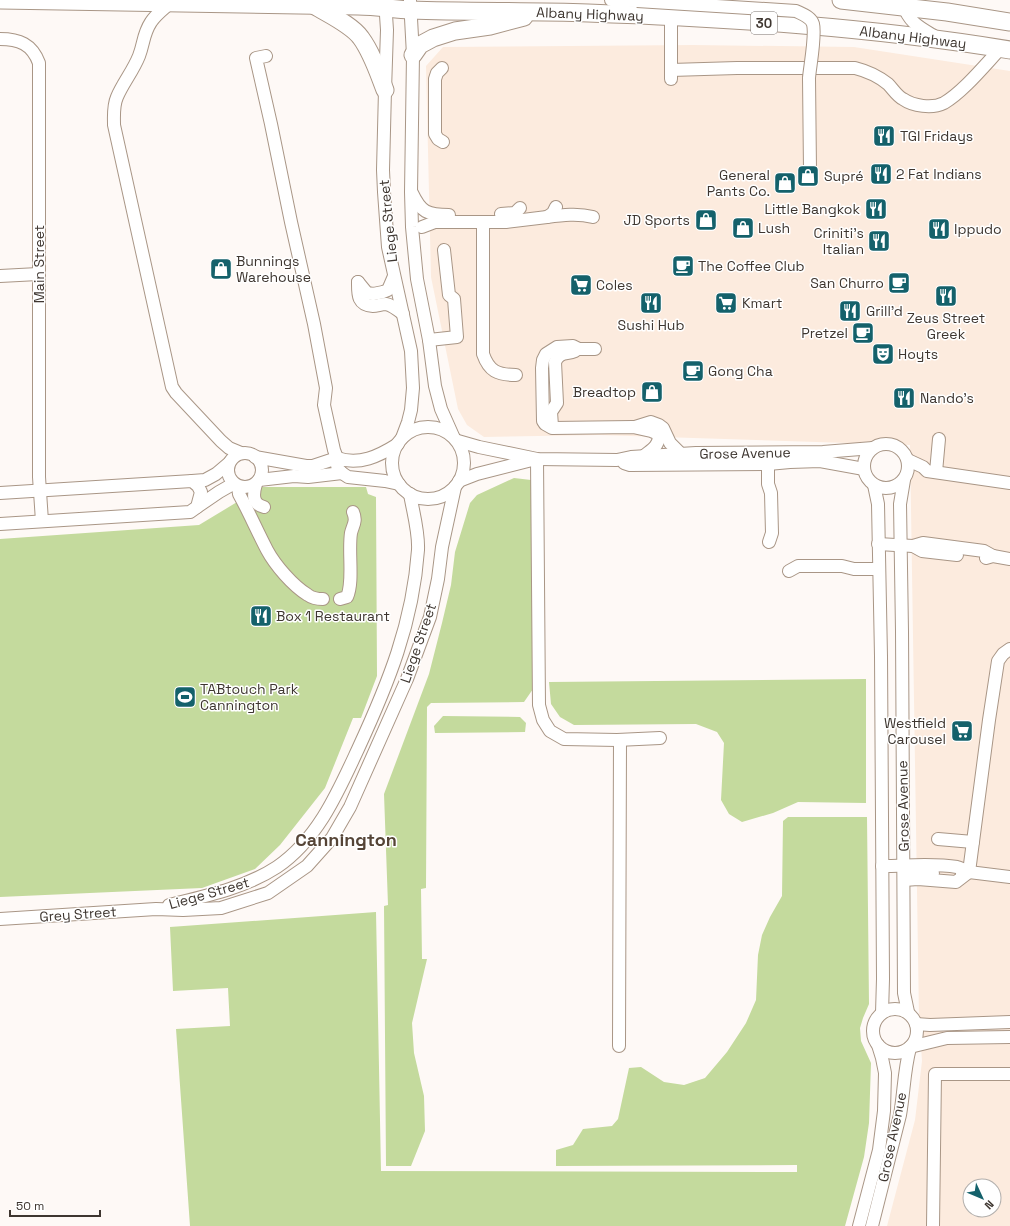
<svg xmlns="http://www.w3.org/2000/svg" width="1010" height="1226" font-family="'Space Grotesk',sans-serif">
	<style>
		.built { fill: #fcebde; fill-rule: evenodd }
		.green { fill: #c4da9d }
		.lines { fill: none; stroke-linecap: round; stroke-linejoin: round }
		.minor-casing { stroke: #a99686; stroke-width: 14 }
		.highway-casing { stroke: #a99686; stroke-width: 19 }
		.minor { stroke: #fff; stroke-width: 12 }
		.highway { stroke: #fff; stroke-width: 17 }
		.minor-bridge-casing { stroke: #a99686; stroke-width: 14; stroke-linecap: butt }
		.minor-bridge { stroke: #fff; stroke-width: 12 }
		.labels { text-anchor: middle; dominant-baseline: central; stroke-width: 3; stroke-linejoin: round; paint-order: stroke }
		.shield { fill: #fff; stroke: #78726e; stroke-width: 1 }
		.shield-label { font-size: 13px; font-weight: bold; fill: #3e3630 }
		.street-label { font-size: 14px; fill: #3e3630; stroke: #fff }
		.poi-label { font-size: 14px; fill: #3e3630; stroke: #fff; text-anchor: start }
		.district-label { font-size: 18px; font-weight: bold; fill: #554436; stroke: #fff }
	</style>
	<rect width="100%" height="100%" fill="#fef9f6"/>
	<!-- built -->
	<path class="built" d="M693,45L854,47L1010,71V1226H887L915,1120L922,1061L919,1018L910,445L599,435L484,437L467,425L458,409L431,277L426,66L443,47ZM970,1186H994V1210H970Z"/>
	<!-- green -->
	<g class="green">
		<polygon points="514,478 531,480 534,490 533,689 524,702 431,703 427,707 426,888 421,889 422,959 427,959 412,1023 414,1053 424,1096 425,1131 411,1166 386,1166 384,906 388,905 384,794 429,674 442,623 451,585 455,552 470,503 477,495"/>
		<polygon points="262,487 366,487 368,494 376,497 377,676 361,718 353,718 325,788 280,845 255,869 202,888 0,897 0,539 199,525"/>
		<polygon points="866,679 866,803 798,802 773,813 742,822 729,814 721,800 724,743 717,732 696,724 574,725 560,717 551,704 549,682"/>
		<polygon points="443,716 520,717 526,723 525,732 435,733 434,726"/>
		<polygon points="788,817 867,817 869,1004 863,1018 860,1028 861,1041 871,1063 869,1123 864,1157 845,1226 190,1226 176,1029 230,1026 228,988 173,991 170,927 376,912 381,1171 797,1172 797,1165 556,1166 556,1150 573,1145 583,1129 612,1126 618,1119 629,1068 641,1067 664,1082 684,1085 705,1078 727,1052 746,1023 756,1000 758,955 762,935 770,917 782,896 783,821"/>
	</g>
	<g class="lines">
		<!-- minor casing -->
		<g class="minor-casing">
			<g id="minor">
				<polyline points="385,0 387,30 385,90 383,170 384,192 388,247 411,351 413,388 411,410 408,422 402,438"/>
				<polyline points="410,0 413,55 411,192 412,227 417,279 429,340 435,386 441,409 453,436"/>
				<polyline points="611,0 637,1"/>
				<path d="M171,2C165,8 156,14 151,22C143,34 144,43 139,56C133,71 123,83 117,97C113,106 114,116 114,125L172,387L176,393L221,441L229,448L241,453"/>
				<path d="M902,3C910,23 917,26 934,36"/>
				<path d="M0,39C19,39 32,44 39,63V477L42,521"/>
				<polyline points="266,56 256,58 271,124 291,222 314,324 326,388 324,405 334,450 337,458 337,465 338,469 342,473 348,477 385,481 399,484"/>
				<polyline points="442,68 437,73 435,79 435,134 438,139 443,142"/>
				<path d="M671,70L737,68H855C867,71 878,76 888,84C893,89 897,96 903,99C913,106 932,109 944,103C963,92 985,65 1001,48"/>
				<polyline points="809,78 810,170"/>
				<polyline points="671,79 671,17"/>
				<path d="M412,193C421,212 427,215 449,215"/>
				<polyline points="501,214 515,213 520,208"/>
				<path d="M547,217C562,215 578,213 593,217"/>
				<path d="M483,222V354C489,371 497,375 516,375"/>
				<polyline points="422,227 435,222 506,222 547,217 553,213 556,207"/>
				<polyline points="0,276 38,274"/>
				<path d="M358,282C358,294 357,305 373,306C377,306 381,304 386,304C392,305 398,310 403,314"/>
				<polyline points="358,282 367,293 373,294 383,292 388,290 394,276"/>
				<polyline points="429,340 457,337 454,299 449,295 444,250"/>
				<path d="M595,349H579L573,346L557,347L546,354L543,360L542,368L543,421L545,424L552,428L633,427L651,431L656,433L659,437C658,447 651,450 644,456"/>
				<path d="M552,426L551,412L557,403L555,362C560,351 566,355 575,351"/>
				<circle cx="428" cy="463" r="36"/>
				<polyline points="635,427 651,422 659,425 663,428 670,443 681,454"/>
				<polyline points="458,441 479,447 537,459 617,460 631,457 696,453 823,452 873,448"/>
				<circle cx="886" cy="466" r="22"/>
				<circle cx="245" cy="470" r="17"/>
				<polyline points="768,456 768,484 771,493 772,533 769,542"/>
				<path d="M255,457L306,466H313L337,458C359,466 379,456 398,444"/>
				<polyline points="537,459 539,705 543,720 550,731 564,739 617,740 660,738"/>
				<polyline points="908,460 923,467 927,471 1010,483"/>
				<polyline points="624,463 630,465 768,464 790,462 820,461 864,469"/>
				<polyline points="936,472 939,439"/>
				<polyline points="259,480 294,476 308,477 342,473"/>
				<polyline points="904,480 900,504 902,631 904,993 908,1012"/>
				<polyline points="192,481 205,480 216,474 229,463"/>
				<polyline points="459,481 477,474 532,460"/>
				<path d="M256,484C253,494 252,504 264,507"/>
				<polyline points="874,485 878,504 881,656 883,979 882,1013"/>
				<path d="M238,487L239,494C249,512 257,531 267,550C275,565 293,586 308,595C312,598 318,599 323,599"/>
				<polyline points="0,493 192,481 198,486 201,492 197,507 190,512 0,524"/>
				<polyline points="197,507 219,492 233,484"/>
				<polyline points="878,544 913,546 923,543 984,551 993,556"/>
				<polyline points="913,546 922,551 957,555"/>
				<polyline points="986,558 993,556 1010,559"/>
				<polyline points="789,571 798,566 842,566 854,569 879,569"/>
				<path d="M340,599L347,597C354,582 348,552 351,533C353,525 357,521 353,512"/>
				<polyline points="938,839 973,842"/>
				<path d="M882,866C907,866 933,863 957,867C961,868 965,870 969,872"/>
				<polyline points="904,866 918,871 933,873"/>
				<polyline points="962,874 969,872 1010,877"/>
				<polyline points="904,880 918,879 956,882 969,872 989,720 998,661 1003,654 1010,649"/>
				<path d="M169,905C206,896 245,888 277,867C318,839 338,792 358,749C388,684 413,623 418,550C419,532 413,512 410,494"/>
				<polyline points="0,919 156,909 183,910 221,908 268,893 307,866 332,838 350,807 407,679 430,617 438,579 442,547 455,487"/>
				<circle cx="895" cy="1031" r="22"/>
				<polyline points="916,1024 930,1025 1010,1022"/>
				<polyline points="619,1046 620,740"/>
				<polyline points="910,1047 947,1038 1010,1037"/>
				<polyline points="859,1226 879,1150 884,1111 885,1073 882,1058 878,1045"/>
				<path d="M872,1226L900,1115C904,1092 904,1070 910,1048"/>
				<polyline points="933,1226 935,1074 1010,1074"/>
			</g>
		</g>
		<!-- highway casing -->
		<g class="highway-casing">
			<g id="highway">
				<path d="M0,0L358,6C375,6 393,9 410,10C469,12 529,11 588,13C729,18 871,27 1010,50"/>
				<polyline points="841,0 947,12 1010,22"/>
				<path d="M315,6C328,14 352,25 361,38C372,53 378,72 385,90"/>
				<polyline points="413,55 420,45 433,38 455,31 490,26 524,17"/>
			</g>
		</g>
		<!-- minor -->
		<use href="#minor" class="minor"/>
		<!-- highway -->
		<use href="#highway" class="highway"/>
		<!-- minor-bridge casing -->
		<g class="minor-bridge-casing">
			<path id="minor-bridge" d="M637,1L796,11C802,14 811,17 813,24C816,35 810,66 809,78"/>
		</g>
		<!-- minor-bridge -->
		<use href="#minor-bridge" class="minor-bridge"/>
	</g>
	<!-- icons -->
	<defs>
		<g id="restaurant-square" transform="scale(1.15)"><rect x="-9" y="-9" width="18" height="18" rx="4" fill="#14616b" stroke="#fff"/><path d="M-5-6h1v4h1v-4h1v4h1v-4h1v5L-1.5 .5V6h-2V.5L-5-1ZM5-6V6H3V1.5H1.5Q1.5-4 5-6Z" fill="#fff"/></g>
		<g id="shop-square" transform="scale(1.15)"><rect x="-9" y="-9" width="18" height="18" rx="4" fill="#14616b" stroke="#fff"/><path d="M-5-2.5h2.3a2.7 3.5 0 0 1 5.4 0H5L5.5 6h-11ZM-1.5-2.5h3a1.5 2.3 0 0 0-3 0Z" fill="#fff"/></g>
		<g id="cafe-square" transform="scale(1.15)"><rect x="-9" y="-9" width="18" height="18" rx="4" fill="#14616b" stroke="#fff"/><path d="M-5.5-4.5H6V0H3Q3 3.5 0 3.5H-2.5Q-5.5 3.5-5.5 0ZM3-3.2v2h1.7v-2ZM-6 4.5H4V6H-6Z" fill="#fff"/></g>
		<g id="supermarket-square" transform="scale(1.15)"><rect x="-9" y="-9" width="18" height="18" rx="4" fill="#14616b" stroke="#fff"/><path d="M-6-5.5h2.5l.6 2H6L4.5 2H-2.5L-4.4-4H-6ZM-1.5 3.2a1.3 1.3 0 1 0 .1 0ZM3 3.2a1.3 1.3 0 1 0 .1 0Z" fill="#fff"/></g>
		<g id="theatre-square" transform="scale(1.15)"><rect x="-9" y="-9" width="18" height="18" rx="4" fill="#14616b" stroke="#fff"/><path d="M-5-5.5Q0-4 5-5.5V0Q5 5 0 6Q-5 5-5 0ZM-3.3-2.5H-1v1.5H-3.3ZM1-2.5H3.3v1.5H1ZM-2.8 1Q0 5.5 2.8 1Z" fill="#fff"/></g>
		<g id="stadium-square" transform="scale(1.15)"><rect x="-9" y="-9" width="18" height="18" rx="4" fill="#14616b" stroke="#fff"/><path d="M0-5a6.5 5 0 1 0 0 10a6.5 5 0 1 0 0-10ZM-3.5-1.8h7v3.6h-7Z" fill="#fff"/></g>
	</defs>
	<g fill-rule="evenodd">
		<use href="#restaurant-square" x="884" y="136"/>
		<use href="#restaurant-square" x="881" y="174"/>
		<use href="#shop-square" x="808" y="176"/>
		<use href="#shop-square" x="785" y="183"/>
		<use href="#restaurant-square" x="876" y="209"/>
		<use href="#shop-square" x="706" y="220"/>
		<use href="#shop-square" x="743" y="228"/>
		<use href="#restaurant-square" x="939" y="229"/>
		<use href="#restaurant-square" x="879" y="241"/>
		<use href="#cafe-square" x="683" y="266"/>
		<use href="#shop-square" x="221" y="269"/>
		<use href="#cafe-square" x="899" y="283"/>
		<use href="#supermarket-square" x="581" y="285"/>
		<use href="#restaurant-square" x="946" y="296"/>
		<use href="#restaurant-square" x="651" y="303"/>
		<use href="#supermarket-square" x="726" y="303"/>
		<use href="#restaurant-square" x="850" y="311"/>
		<use href="#cafe-square" x="863" y="333"/>
		<use href="#theatre-square" x="883" y="354"/>
		<use href="#cafe-square" x="693" y="371"/>
		<use href="#shop-square" x="652" y="392"/>
		<use href="#restaurant-square" x="904" y="398"/>
		<use href="#restaurant-square" x="261" y="616"/>
		<use href="#stadium-square" x="185" y="697"/>
		<use href="#supermarket-square" x="962" y="731"/>
	</g>
	<g class="labels">
		<!-- shield labels -->
		<rect class="shield" x="751" y="12" width="26" height="22" rx="3"/>
		<g class="shield-label">
			<text x="764" y="23">30</text>
		</g>
		<!-- street labels -->
		<g class="street-label">
			<text transform="translate(590 14) rotate(2)">Albany Highway</text>
			<text transform="translate(913 37) rotate(7)">Albany Highway</text>
			<text transform="translate(388 221) rotate(-96)">Liege Street</text>
			<text transform="translate(39 264) rotate(-90)">Main Street</text>
			<text transform="translate(745 453) rotate(-1)">Grose Avenue</text>
			<text transform="translate(418 643) rotate(-71)">Liege Street</text>
			<text transform="translate(903 806) rotate(-91)">Grose Avenue</text>
			<text transform="translate(209 893) rotate(-16)">Liege Street</text>
			<text transform="translate(78 914) rotate(-4)">Grey Street</text>
			<text transform="translate(892 1137) rotate(-78)">Grose Avenue</text>
		</g>
		<!-- poi labels -->
		<g class="poi-label">
			<text x="900" y="136">TGI Fridays</text>
			<text x="896" y="174">2 Fat Indians</text>
			<text x="770" y="175" text-anchor="end">General<tspan x="770" dy="16">Pants Co.</tspan></text>
			<text x="824" y="176">Supré</text>
			<text x="860" y="209" text-anchor="end">Little Bangkok</text>
			<text x="690" y="220" text-anchor="end">JD Sports</text>
			<text x="758" y="228">Lush</text>
			<text x="954" y="229">Ippudo</text>
			<text x="864" y="233" text-anchor="end">Criniti's<tspan x="864" dy="16">Italian</tspan></text>
			<text x="236" y="261">Bunnings<tspan x="236" dy="16">Warehouse</tspan></text>
			<text x="698" y="266">The Coffee Club</text>
			<text x="884" y="283" text-anchor="end">San Churro</text>
			<text x="596" y="285">Coles</text>
			<text x="742" y="303">Kmart</text>
			<text x="866" y="311">Grill'd</text>
			<text x="946" y="318" text-anchor="middle">Zeus Street<tspan x="946" dy="16">Greek</tspan></text>
			<text x="651" y="325" text-anchor="middle">Sushi Hub</text>
			<text x="848" y="333" text-anchor="end">Pretzel</text>
			<text x="898" y="354">Hoyts</text>
			<text x="708" y="371">Gong Cha</text>
			<text x="636" y="392" text-anchor="end">Breadtop</text>
			<text x="920" y="398">Nando's</text>
			<text x="276" y="616">Box 1 Restaurant</text>
			<text x="200" y="689">TABtouch Park<tspan x="200" dy="16">Cannington</tspan></text>
			<text x="946" y="723" text-anchor="end">Westfield<tspan x="946" dy="16">Carousel</tspan></text>
		</g>
		<!-- district labels -->
		<g class="district-label">
			<text x="346" y="839">Cannington</text>
		</g>
	</g>
	<!-- north arrow -->
	<g transform="translate(982 1198) rotate(134)"><circle r="19" fill="#ffffff" stroke="#b2afac"/>
	<path d="M0-3L7 15L0 10L-7 15Z" fill="#14616b"/>
	<text y="-6" font-size="11" font-weight="bold" text-anchor="middle" fill="#3e3630">N</text>
	</g>
	<!-- scale -->
	<path d="M10 1210v6h90v-6" fill="none" stroke="#3e3630" stroke-width="2"/>
	<text x="16" y="1210" font-size="12" fill="#3e3630" stroke="#ffffff" stroke-width="3" paint-order="stroke">50 m</text>
</svg>
